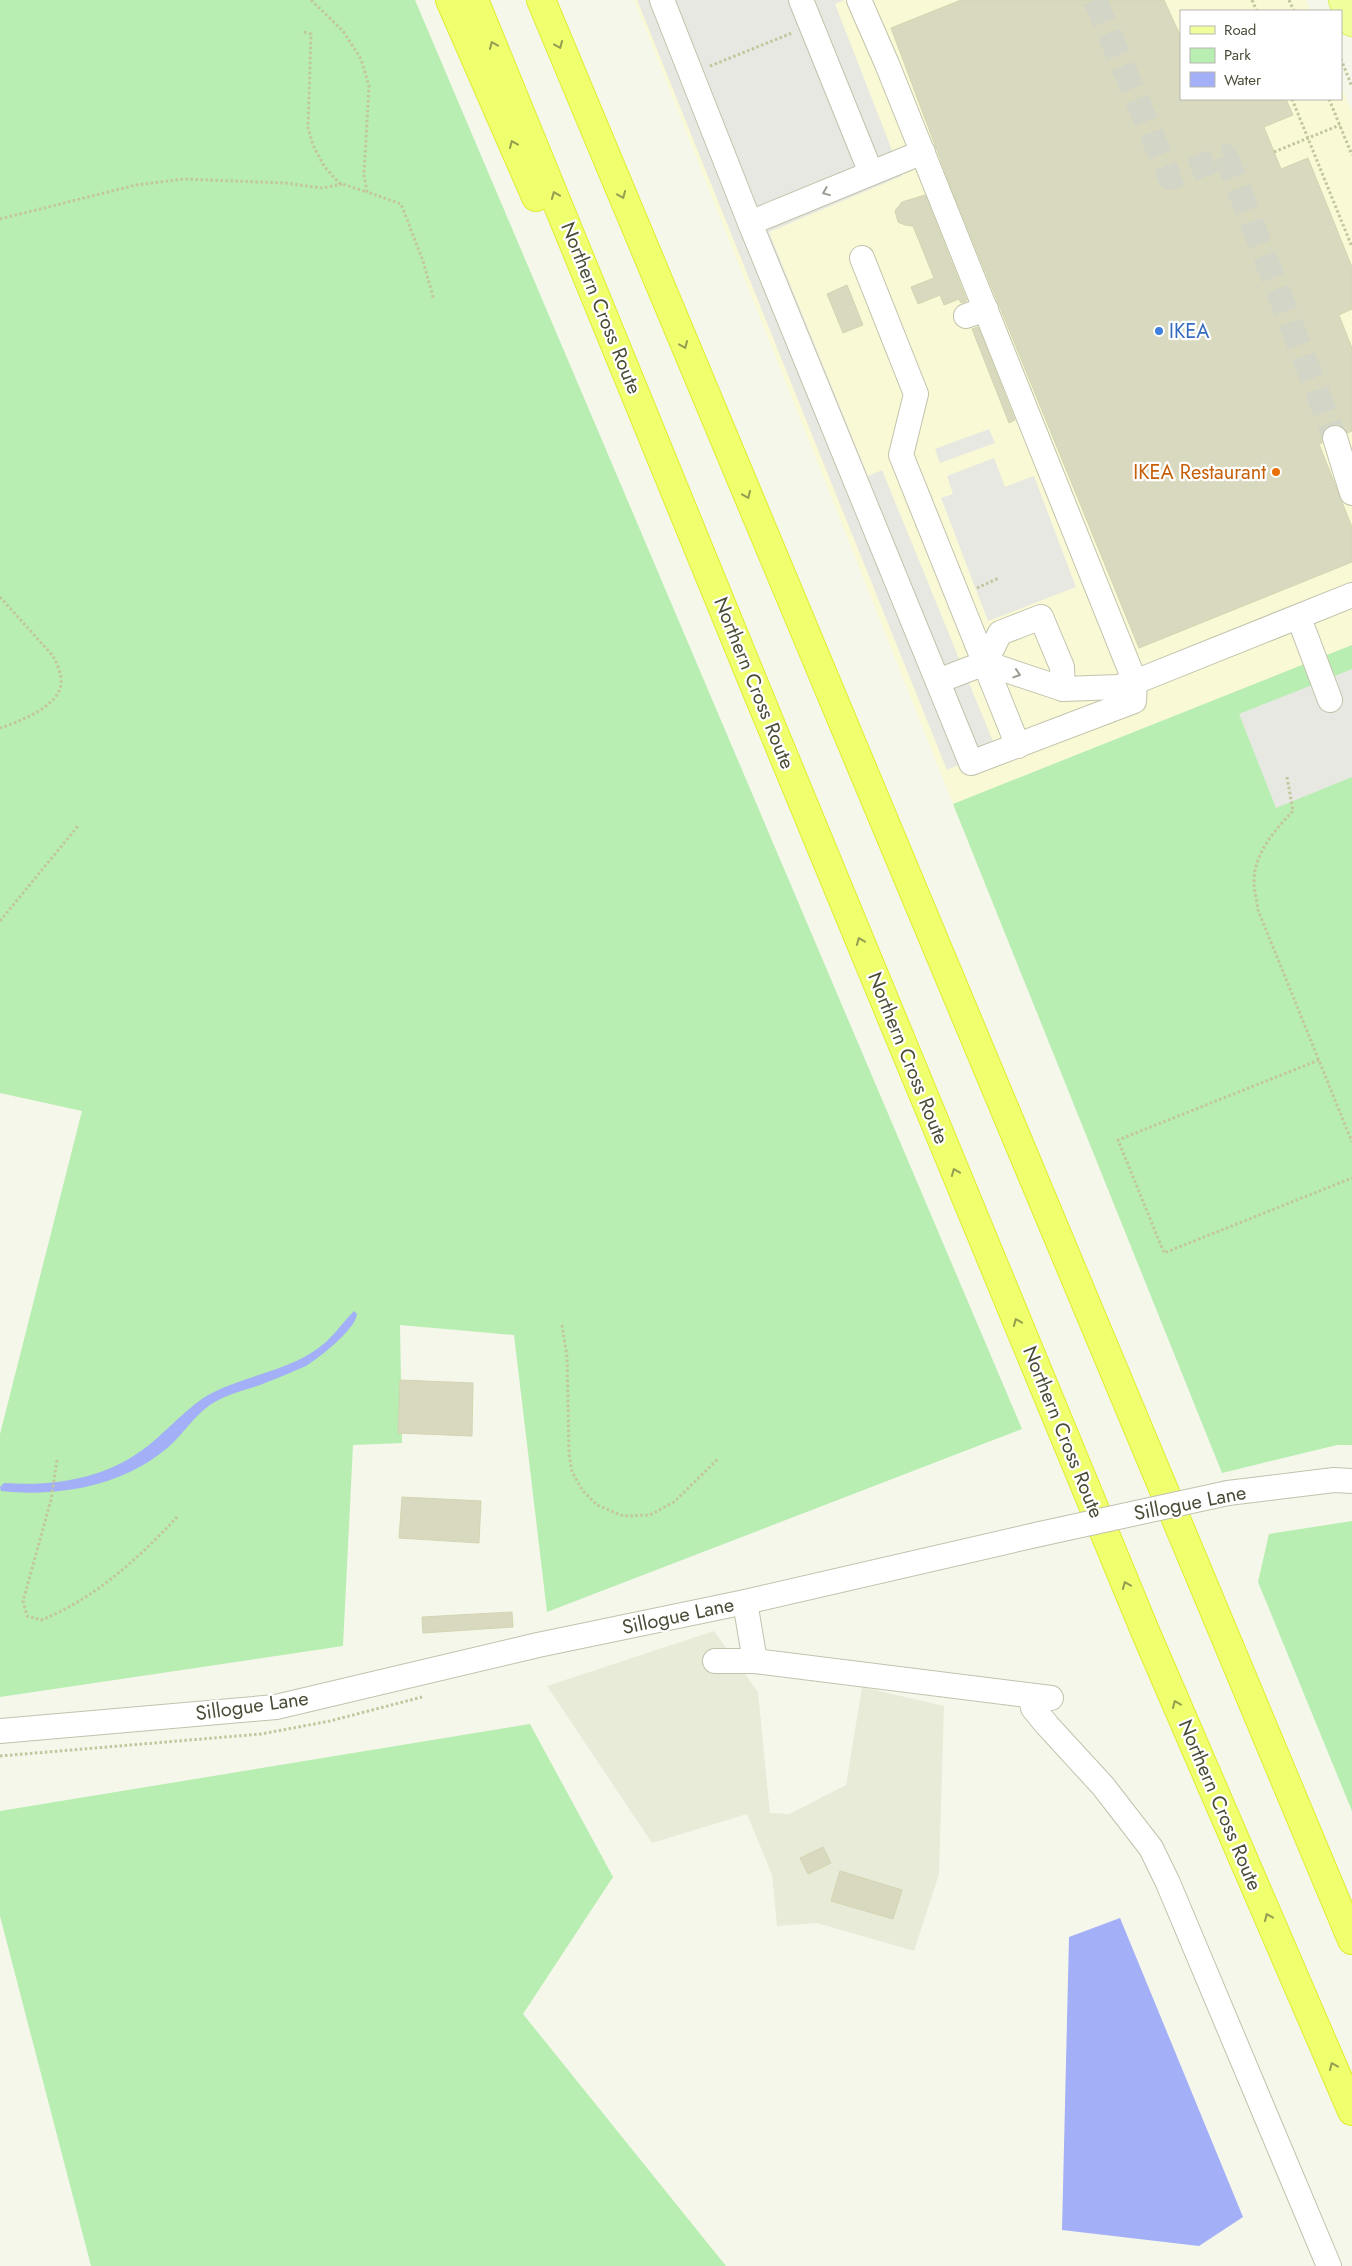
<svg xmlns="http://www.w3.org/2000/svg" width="1352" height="2266" font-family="Jost,sans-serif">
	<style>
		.residential { fill: #e9ebd9 }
		.commercial { fill: #f9f9d5 }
		.green { fill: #b8eeb1 }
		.parking { fill: #e8e8e2 }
		.water { fill: #a3b0f7 }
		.building { fill: #d8d9bf; stroke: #d3d5b1 }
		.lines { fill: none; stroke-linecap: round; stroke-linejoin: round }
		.minor-tunnel { stroke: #d3d5c7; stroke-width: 24; stroke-dasharray: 24 12; stroke-linecap: butt }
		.minor-casing { stroke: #c1c3ac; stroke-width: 26 }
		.major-casing { stroke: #dbef61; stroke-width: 30 }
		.highway-casing { stroke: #deec30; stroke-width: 30 }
		.path { stroke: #c3c69c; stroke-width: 3; stroke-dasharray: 2.5 2.5; stroke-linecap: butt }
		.minor { stroke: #fff; stroke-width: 24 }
		.major { stroke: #f0ff9c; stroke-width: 28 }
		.highway { stroke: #f0ff6e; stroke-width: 28 }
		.minor-bridge-casing { stroke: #c1c3ac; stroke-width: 26; stroke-linecap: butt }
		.minor-bridge { stroke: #fff; stroke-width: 24 }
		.oneway { stroke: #959d50 }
		.oneway2 { stroke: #9c9d92 }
		.shop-dot { fill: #3f7fe0; stroke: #fff; stroke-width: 2 }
		.food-dot { fill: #e8710a; stroke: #fff; stroke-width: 2 }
		.labels { text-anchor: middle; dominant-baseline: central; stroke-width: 4.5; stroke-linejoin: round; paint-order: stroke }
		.street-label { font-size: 20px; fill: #4b4c38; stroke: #fff }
		.shop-label { font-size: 20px; fill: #366cbe; stroke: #fff; text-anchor: start }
		.food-label { font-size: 20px; fill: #c56008; stroke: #fff; text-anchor: end }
	</style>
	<rect width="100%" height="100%" fill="#f5f7eb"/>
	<!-- residential -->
	<polygon class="residential" points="714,1631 758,1692 770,1813 789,1814 846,1785 862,1687 944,1706 939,1874 914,1951 817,1923 777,1926 772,1875 747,1814 652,1843 547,1686"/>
	<!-- commercial -->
	<polygon class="commercial" points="634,0 1306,0 1311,11 1181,11 1181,99 1341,99 1341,85 1352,112 1352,645 953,804"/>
	<!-- green -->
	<g class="green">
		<polygon points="0,0 415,0 1022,1429 547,1612 514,1335 400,1325 402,1443 353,1445 343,1646 0,1697 0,1434 82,1111 0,1093"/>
		<polygon points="1352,645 1352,1445 1337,1445 1222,1473 953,804"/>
		<polygon points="1352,1521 1352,1811 1258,1582 1269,1534"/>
		<polygon points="530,1724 613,1877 523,2014 726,2266 91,2266 0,1916 0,1811"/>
	</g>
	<!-- parking -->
	<g class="parking">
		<polygon points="637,0 845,0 835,4 902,176 769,232 868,476 882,470 996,749 947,770"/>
		<polygon points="989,429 995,443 940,463 935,449"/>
		<polygon points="994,458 1005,487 1034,476 1076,587 988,621 941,498 953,494 947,476"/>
		<polygon points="1352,669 1352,777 1276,808 1239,714"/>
	</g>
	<!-- water -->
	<g class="water">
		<path d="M354,1311L357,1314C356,1329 319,1358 306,1366C290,1373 275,1379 260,1385C243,1391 225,1395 210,1405C191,1418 180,1440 161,1453C117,1487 56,1497 1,1491L0,1487L4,1483C59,1487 114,1477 156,1439C171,1426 195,1401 212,1393C245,1376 286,1371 317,1349C332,1339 341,1324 354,1311Z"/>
		<polygon points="1120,1918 1243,2217 1199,2246 1062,2230 1069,1937"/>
	</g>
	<!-- building -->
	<g class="building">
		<polygon points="961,0 1164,0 1181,37 1181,99 1286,99 1293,115 1264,127 1281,169 1308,158 1352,267 1352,309 1339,315 1352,348 1352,431 1348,433 1339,425 1330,425 1325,429 1322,435 1322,443 1319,444 1352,527 1352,562 1139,648 950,185 891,28"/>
		<polygon points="925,195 967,301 961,303 959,299 944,305 940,295 918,304 911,287 934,278 913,226 905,225 898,222 895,211 902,202"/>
		<polygon points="847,285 863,325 843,333 827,294"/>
		<polygon points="978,327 1015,420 1009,423 972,329"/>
		<polygon points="400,1380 473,1383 472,1436 398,1433"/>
		<polygon points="402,1497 481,1501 479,1543 399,1538"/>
		<polygon points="512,1612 513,1627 423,1633 422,1617"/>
		<polygon points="823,1847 831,1863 808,1874 800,1858"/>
		<polygon points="840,1871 902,1890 893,1919 831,1901"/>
	</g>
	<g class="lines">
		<!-- minor-tunnel -->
		<polyline class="minor-tunnel" points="1095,0 1170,178 1226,156 1335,438"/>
		<!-- minor casing -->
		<g class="minor-casing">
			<g id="minor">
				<polyline points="662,0 750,223 971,763 1134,701 1135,682 1352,595"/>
				<polyline points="801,0 871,173"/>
				<polyline points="859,0 887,64 1135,682 1118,687 1063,689 985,663 938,681"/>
				<polyline points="750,223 923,152"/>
				<polyline points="862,258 916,394 901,455 1018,746"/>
				<polyline points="966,316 986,309"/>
				<polyline points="1335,438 1352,493"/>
				<polyline points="1299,618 1330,700"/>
				<polyline points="985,663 1000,633 1041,617 1062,667 1063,689"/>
				<polyline points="1228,1493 1334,1480 1352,1481"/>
				<polyline points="745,1602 755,1661"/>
				<polyline points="715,1661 755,1661 1051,1698"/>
				<polyline points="1031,1697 1033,1708 1047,1725 1103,1786 1151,1848 1168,1883 1329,2266"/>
				<polyline points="0,1731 276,1707 538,1645 745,1602 1040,1534"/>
			</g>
		</g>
		<!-- major casing -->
		<g class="major-casing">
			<polyline id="major" points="1343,0 1352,22"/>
		</g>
		<!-- highway casing -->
		<g class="highway-casing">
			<g id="highway">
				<polyline points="450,0 536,197"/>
				<polyline points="474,0 758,694 1145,1631 1352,2111"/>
				<polyline points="541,0 1352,1940"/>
			</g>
		</g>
		<!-- path -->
		<g class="path">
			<polyline points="311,0 343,31 361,59 369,86 364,175 367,192 401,204 423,261 434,300"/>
			<polyline points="1252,0 1257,11"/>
			<polyline points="1289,0 1294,11"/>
			<polyline points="304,32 311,34 308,128 313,145 324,166 339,183 367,192"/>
			<polyline points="1341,59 1352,87"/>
			<polyline points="710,66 792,33"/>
			<polyline points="1292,99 1352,247"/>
			<polyline points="1329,99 1352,155"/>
			<polyline points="1274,152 1340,125"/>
			<polyline points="0,219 136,185 184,179 285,183 322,188 343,184"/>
			<polyline points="977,588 999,578"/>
			<path d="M0,597L53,656C57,664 62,674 61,683C60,706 19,722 0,728"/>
			<path d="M1287,777L1293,811C1275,830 1254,853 1254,882C1254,891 1257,901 1258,910L1352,1142"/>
			<polyline points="0,921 78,826"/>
			<polyline points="1319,1060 1118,1140 1164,1253 1352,1178"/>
			<polyline points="562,1325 567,1357 569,1454 572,1472 583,1491 597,1505 623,1516 650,1515 674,1502 718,1459"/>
			<path d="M57,1460L51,1500L23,1601L27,1616L41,1620C93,1600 139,1558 177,1517"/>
			<polyline points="0,1756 261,1734 330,1721 422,1697"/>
		</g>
		<!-- minor -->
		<use href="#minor" class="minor"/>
		<!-- major -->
		<use href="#major" class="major"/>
		<!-- highway -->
		<use href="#highway" class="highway"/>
		<!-- minor-bridge casing -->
		<g class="minor-bridge-casing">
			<polyline id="minor-bridge" points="1040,1534 1228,1493"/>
		</g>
		<!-- minor-bridge -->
		<use href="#minor-bridge" class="minor-bridge"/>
	</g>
	<!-- one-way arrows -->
	<defs><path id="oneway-chevron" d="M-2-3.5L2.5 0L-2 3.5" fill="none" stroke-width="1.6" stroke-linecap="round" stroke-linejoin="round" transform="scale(1.25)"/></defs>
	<g class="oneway">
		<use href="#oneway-chevron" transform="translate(493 45) rotate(-113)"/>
		<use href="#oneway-chevron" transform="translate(559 45) rotate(67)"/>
		<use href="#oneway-chevron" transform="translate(513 144) rotate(-113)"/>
		<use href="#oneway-chevron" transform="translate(555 195) rotate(-112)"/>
		<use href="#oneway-chevron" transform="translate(622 195) rotate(67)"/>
		<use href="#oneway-chevron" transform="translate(684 345) rotate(67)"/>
		<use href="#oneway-chevron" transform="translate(747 495) rotate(67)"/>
		<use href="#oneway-chevron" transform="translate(860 941) rotate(-112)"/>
		<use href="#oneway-chevron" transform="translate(955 1172) rotate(-112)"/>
		<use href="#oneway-chevron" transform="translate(1017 1322) rotate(-112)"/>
		<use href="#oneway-chevron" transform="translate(1126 1585) rotate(-112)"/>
		<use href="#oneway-chevron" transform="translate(1176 1704) rotate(-113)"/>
		<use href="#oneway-chevron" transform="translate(1268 1917) rotate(-113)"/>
		<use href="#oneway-chevron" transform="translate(1333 2066) rotate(-113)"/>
	</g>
	<g class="oneway2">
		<use href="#oneway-chevron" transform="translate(826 192) rotate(158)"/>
		<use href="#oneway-chevron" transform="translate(1017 674) rotate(18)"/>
	</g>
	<!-- markers -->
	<circle class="shop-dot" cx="1159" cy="331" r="5"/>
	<circle class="food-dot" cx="1276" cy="472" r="5"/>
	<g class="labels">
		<!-- street labels -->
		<g class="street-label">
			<text transform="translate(601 308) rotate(68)">Northern Cross Route</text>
			<text transform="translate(754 683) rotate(68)">Northern Cross Route</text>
			<text transform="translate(908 1058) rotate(68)">Northern Cross Route</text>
			<text transform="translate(1063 1432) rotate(68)">Northern Cross Route</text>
			<text transform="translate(1190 1503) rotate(-11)">Sillogue Lane</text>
			<text transform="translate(678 1616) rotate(-12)">Sillogue Lane</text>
			<text transform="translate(252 1706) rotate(-8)">Sillogue Lane</text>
			<text transform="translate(1220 1805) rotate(67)">Northern Cross Route</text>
		</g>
		<!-- shop labels -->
		<g class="shop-label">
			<text x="1169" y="331">IKEA</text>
		</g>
		<!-- food labels -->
		<g class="food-label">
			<text x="1266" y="472">IKEA Restaurant</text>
		</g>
	</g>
	<!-- legend -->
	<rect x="1180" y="10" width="162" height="90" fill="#ffffff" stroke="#b7b7af"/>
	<rect x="1190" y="26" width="25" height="8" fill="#f0ff9c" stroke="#b7b7af"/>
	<text x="1224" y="35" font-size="15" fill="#4b4c38">Road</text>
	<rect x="1190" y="48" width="25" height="15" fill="#b8eeb1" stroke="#b7b7af"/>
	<text x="1224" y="60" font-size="15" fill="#4b4c38">Park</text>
	<rect x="1190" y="72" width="25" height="15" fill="#a3b0f7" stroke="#b7b7af"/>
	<text x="1224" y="85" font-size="15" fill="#4b4c38">Water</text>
</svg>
